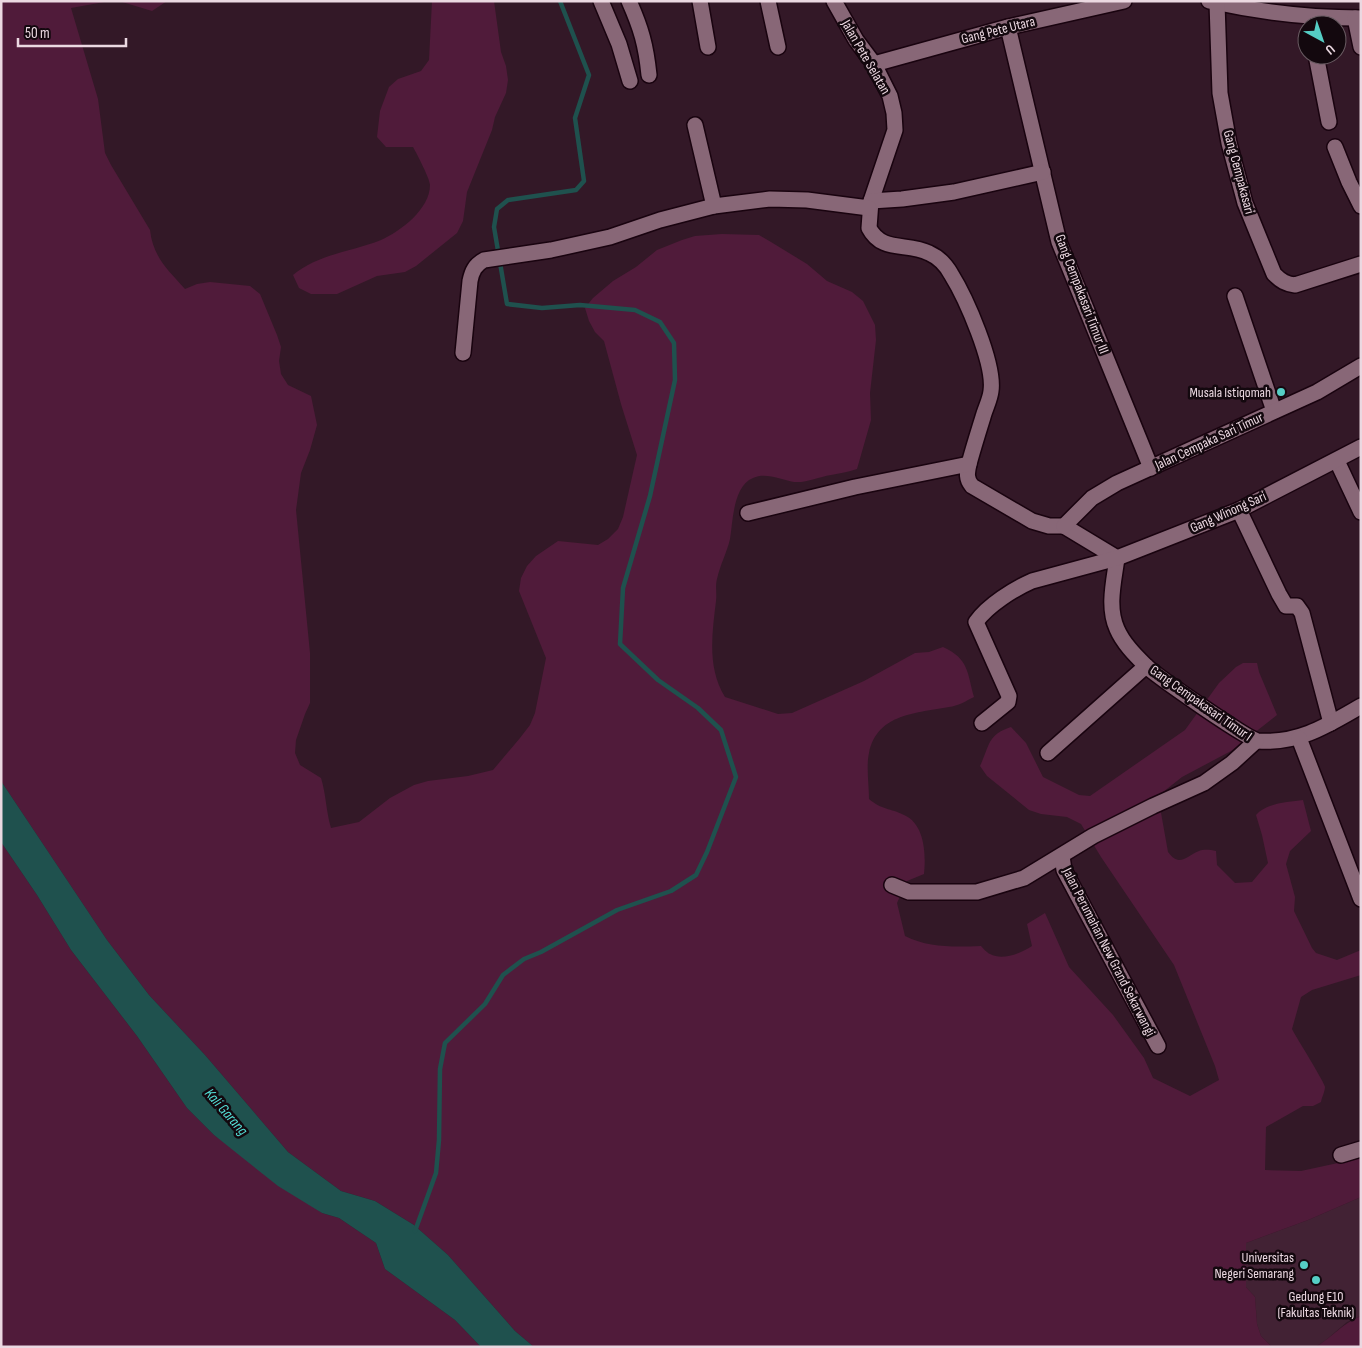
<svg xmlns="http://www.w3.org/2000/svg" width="1362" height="1348" font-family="'Sofia Sans Condensed',sans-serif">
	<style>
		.built { fill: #422234 }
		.green { fill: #501b3a }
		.water { fill: #1f514e }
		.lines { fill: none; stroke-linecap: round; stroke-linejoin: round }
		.stream { stroke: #1f514e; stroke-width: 4.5 }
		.minor-casing { stroke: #19030f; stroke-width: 18 }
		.minor { stroke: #886777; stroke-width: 15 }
		.poi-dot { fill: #55cec5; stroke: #13080e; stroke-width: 2 }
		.labels { text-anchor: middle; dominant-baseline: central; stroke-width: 5; stroke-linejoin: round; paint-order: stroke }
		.street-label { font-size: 14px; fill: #ebd8e1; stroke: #13080e }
		.poi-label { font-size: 14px; fill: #ebd8e1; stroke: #13080e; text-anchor: end }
		.water-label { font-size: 15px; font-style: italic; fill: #53ded5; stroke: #13080e }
	</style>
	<rect width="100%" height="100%" fill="#331827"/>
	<!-- built -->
	<polygon class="built" points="1361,1197 1361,1316 1347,1322 1326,1340 1316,1347 1272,1347 1261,1336 1257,1324 1255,1297 1246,1287 1246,1243 1308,1220"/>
	<!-- green -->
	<g class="green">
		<path d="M1,1H110L71,8L98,99L105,153L111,165L150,230C153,257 168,270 185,289L197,284L210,282L250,286L260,294L277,335L281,347L279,361L281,374L288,385L311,396L317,425L310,450L301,473L296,510L310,653V703L305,714L296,740L295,753L300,765L321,778C326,794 326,811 331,828L359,822L390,798L414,785L428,781L468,776L493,770L520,738L530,725L535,713L546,658L519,591L521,578L527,566L536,556L558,541L598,545L608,539L618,529L623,517L637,455L621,404L604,341L595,332L589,321L585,308L593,298L613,281L636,267L657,250L682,240L695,236L722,234L759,235L771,242L807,264L827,281L852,292L863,301L875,325L876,340L870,393L871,420L857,469C848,472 840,473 831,475C818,477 807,483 794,482C781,480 766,472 753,478C733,486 733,521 730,539C727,552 720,565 717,579C715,586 717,594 716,601C712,634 707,668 725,697L778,714L792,713L864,681L915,653L929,652L943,647C969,659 967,672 974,697C966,701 958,706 949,707C918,713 877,713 869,753C866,766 869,785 869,799C882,810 890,808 904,815C925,824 926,855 924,874L907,881L897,903L905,936C929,948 954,947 981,946C983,948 987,953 990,954C1003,961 1021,953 1032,946L1027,924L1045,913L1069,967L1113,1015L1144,1058L1153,1078L1190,1096L1219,1080L1215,1066L1174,965L1101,857L1081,824L1067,817L1041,814L1029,810L987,776L980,766C990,745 987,735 1011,727L1026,743L1043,777L1079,795L1090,796L1185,730L1219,683L1236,667L1243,663H1257L1259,672L1277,715L1231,751L1182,777L1158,796L1168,852C1180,868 1186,856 1199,851C1205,849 1210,850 1216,851L1217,865L1235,883L1252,882L1268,863L1262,835L1256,815C1266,803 1288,802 1303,800L1311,831L1290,851L1286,864L1295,897L1294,911L1312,948L1316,953L1337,960L1361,950V975L1312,990L1301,997L1292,1029C1296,1037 1325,1083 1325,1087C1325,1091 1322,1097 1321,1102L1313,1106H1303L1266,1127L1265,1170L1301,1171L1361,1158V1197L1308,1220L1246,1243V1287L1255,1297L1257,1324L1261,1336L1272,1347H534L515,1331L448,1255L414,1225L375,1201L341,1191L288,1152L205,1055L149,995L107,940L1,781Z"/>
		<polygon points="119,1 167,1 152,11"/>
		<path d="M432,1H494L501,52L506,66L508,80L506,93L495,117L492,130L467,192L463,221L457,233L416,266L405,272L377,276L337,294H311L299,288L293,275C318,254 351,252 381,240C401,231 430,209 430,185C430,179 417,154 413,147H386L377,137L380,111L389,87L398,79L421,71L429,60Z"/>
		<polygon points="1,842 37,895 71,950 137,1036 187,1108 214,1135 322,1213 339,1218 376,1243 385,1269 455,1320 481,1347 1,1347"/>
		<path d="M1361,1316V1347H1316C1332,1337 1343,1323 1361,1316Z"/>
	</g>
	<!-- water -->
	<polygon class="water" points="1,781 107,940 149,995 205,1055 288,1152 341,1191 375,1201 414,1225 448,1255 515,1331 534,1347 481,1347 455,1320 385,1269 376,1243 339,1218 322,1213 278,1186 214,1135 187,1108 137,1036 71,950 37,895 1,842"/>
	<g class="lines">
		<!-- stream -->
		<polyline class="stream" points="415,1231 436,1173 439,1140 440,1069 445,1043 485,1004 503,975 524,959 541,952 617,910 671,891 696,875 707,852 736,777 721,730 698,708 658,680 620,644 623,588 650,496 675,380 674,343 660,322 635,310 580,305 542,308 507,304 494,227 497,209 508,200 576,190 584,181 575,118 589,75 560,1"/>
		<!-- minor casing -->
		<g class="minor-casing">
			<g id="minor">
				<polyline points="601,1 619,44 630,81"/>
				<path d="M629,1C641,28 646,45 649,75"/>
				<polyline points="700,1 708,47"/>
				<polyline points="768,1 778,47"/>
				<path d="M834,1L856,40L874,64L890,96L894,113L895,130L871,201L869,228C882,253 907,242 929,253C938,257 946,265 951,274C966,298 995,364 991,391C990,400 985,409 983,417C978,433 973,449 969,464C967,473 966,479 972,486L1032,521L1049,526H1064"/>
				<path d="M1209,1C1259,12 1309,18 1361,18"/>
				<path d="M1217,3L1220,93L1229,143L1245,203L1274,274C1281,281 1286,284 1295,285L1361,264"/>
				<polyline points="1355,18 1361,47"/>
				<polyline points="1008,27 1059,242 1151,468"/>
				<polyline points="1316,55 1329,122"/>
				<polyline points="874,64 1008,27 1124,1"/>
				<polyline points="695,125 714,206"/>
				<polyline points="1335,147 1349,182 1361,206"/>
				<polyline points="871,201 902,199 954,192 1043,172"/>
				<polyline points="1235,296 1274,411"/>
				<path d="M463,353L470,281C472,271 475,265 484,260L551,250L610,237L660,220L714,206L770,199L807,200L869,208"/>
				<polyline points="1337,461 1361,512"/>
				<polyline points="1239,510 1279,594 1286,606 1297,606 1302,613 1331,723"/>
				<polyline points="748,513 855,487 969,464"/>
				<path d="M1064,526L1117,558C1114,581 1107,607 1117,629C1123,643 1135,655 1145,665C1155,675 1250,741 1258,741C1299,744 1328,725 1361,706"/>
				<polyline points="1064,526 1092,498 1117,483 1317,392 1361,366"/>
				<path d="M982,723L1008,702L1009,696L976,622C988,605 1014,589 1032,581L1117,558L1239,510L1361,447"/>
				<polyline points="1299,738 1361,899"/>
				<polyline points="1048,753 1146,666"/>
				<polyline points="1062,856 1064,870 1158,1046"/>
				<polyline points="892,885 909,892 977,892 1024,878 1093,836 1153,806 1204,783 1232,763 1256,741"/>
				<polyline points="1341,1155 1361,1149"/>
			</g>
		</g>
		<!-- minor -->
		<use href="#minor" class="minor"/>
	</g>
	<!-- markers -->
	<g class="poi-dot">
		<circle cx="1281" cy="392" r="5"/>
		<circle cx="1304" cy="1265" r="5"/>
		<circle cx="1316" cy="1280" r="5"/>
	</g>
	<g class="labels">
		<!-- street labels -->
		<g class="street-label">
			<text transform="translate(998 30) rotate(-14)">Gang Pete Utara</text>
			<text transform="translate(866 57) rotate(60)">Jalan Pete Selatan</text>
			<text transform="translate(1239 172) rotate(75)">Gang Cempakasari</text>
			<text transform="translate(1082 294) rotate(69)">Gang Cempakasari Timur III</text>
			<text transform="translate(1209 441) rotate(-25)">Jalan Cempaka Sari Timur</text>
			<text transform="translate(1228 512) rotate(-24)">Gang Winong Sari</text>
			<text transform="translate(1201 703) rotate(35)">Gang Cempakasari Timur I</text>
			<text transform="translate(1109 952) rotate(63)">Jalan Perumahan New Grand Sekarwangi</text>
		</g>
		<!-- poi labels -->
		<g class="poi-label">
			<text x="1271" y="392">Musala Istiqomah</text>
			<text x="1294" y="1257">Universitas<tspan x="1294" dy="16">Negeri Semarang</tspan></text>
			<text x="1316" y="1296" text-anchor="middle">Gedung E10<tspan x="1316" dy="16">(Fakultas Teknik)</tspan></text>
		</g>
		<!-- water labels -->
		<g class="water-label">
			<text transform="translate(226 1112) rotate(49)">Kali Garang</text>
		</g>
	</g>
	<!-- border -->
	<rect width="1362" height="1348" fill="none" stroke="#ebd8e1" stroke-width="5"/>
	<!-- north arrow -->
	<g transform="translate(1322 40) rotate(140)"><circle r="24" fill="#13080e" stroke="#695b62"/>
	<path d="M0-4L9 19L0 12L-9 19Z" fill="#55cec5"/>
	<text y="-8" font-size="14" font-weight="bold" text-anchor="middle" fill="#ebd8e1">U</text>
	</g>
	<!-- scale -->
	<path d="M18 38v8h108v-8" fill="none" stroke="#ebd8e1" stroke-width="2.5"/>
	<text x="25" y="38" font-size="15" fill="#ebd8e1" stroke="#13080e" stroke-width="4" paint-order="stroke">50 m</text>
</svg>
